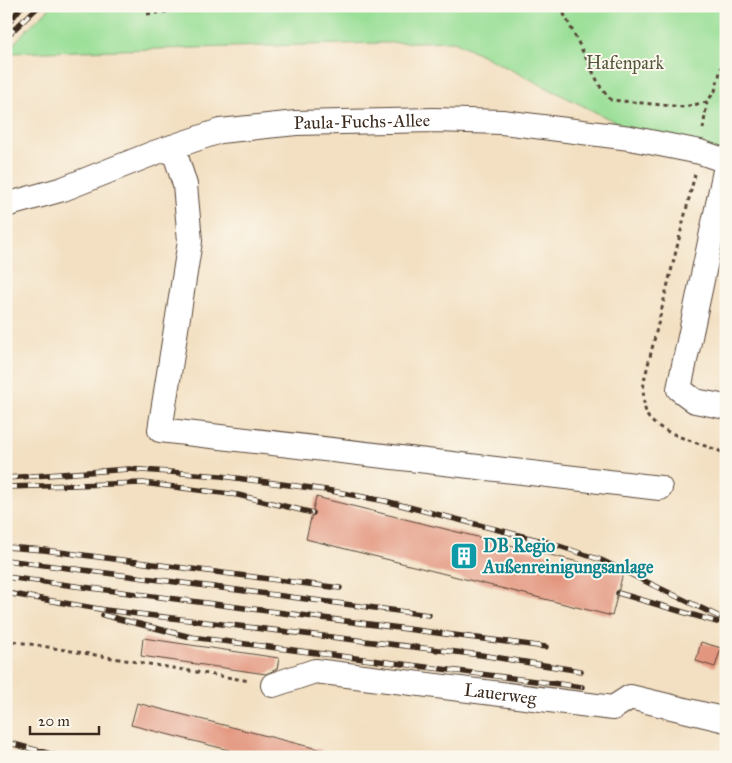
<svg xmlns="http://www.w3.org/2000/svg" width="732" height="763" font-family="'IM FELL Great Primer',serif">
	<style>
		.green { fill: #9adf97; stroke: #6a845a }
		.building { fill: #e3967f }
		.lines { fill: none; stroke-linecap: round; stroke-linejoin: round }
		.minor-casing { stroke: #574537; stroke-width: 26 }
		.path { stroke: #574537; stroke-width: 3; stroke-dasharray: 4 4; stroke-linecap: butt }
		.minor { stroke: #fff; stroke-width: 24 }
		.rail-casing { stroke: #3b2a1e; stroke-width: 5.5 }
		.rail { stroke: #fbf7ec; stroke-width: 4; stroke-dasharray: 11; stroke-linecap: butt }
		.labels { text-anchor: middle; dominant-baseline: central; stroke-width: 4; stroke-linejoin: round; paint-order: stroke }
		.park-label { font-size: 18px; fill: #53573c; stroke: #fbf7ec }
		.street-label { font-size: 18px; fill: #3b2a1e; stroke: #fbf7ec }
		.culture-label { font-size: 18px; font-weight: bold; fill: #0d838f; stroke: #fbf7ec; text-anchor: start }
	</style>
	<rect width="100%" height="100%" fill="#fbf7ec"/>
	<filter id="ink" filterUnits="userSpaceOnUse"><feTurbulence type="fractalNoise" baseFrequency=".02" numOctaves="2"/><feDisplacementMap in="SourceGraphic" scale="10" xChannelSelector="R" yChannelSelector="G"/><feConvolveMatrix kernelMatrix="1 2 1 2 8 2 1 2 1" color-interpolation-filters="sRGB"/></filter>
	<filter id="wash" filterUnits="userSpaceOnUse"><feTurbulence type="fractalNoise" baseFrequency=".0096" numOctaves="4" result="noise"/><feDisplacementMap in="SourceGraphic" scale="20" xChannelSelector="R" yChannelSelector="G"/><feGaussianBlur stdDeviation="1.12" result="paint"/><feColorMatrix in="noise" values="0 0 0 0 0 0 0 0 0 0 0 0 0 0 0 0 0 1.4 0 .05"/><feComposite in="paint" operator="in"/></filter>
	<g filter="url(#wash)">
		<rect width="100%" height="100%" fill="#f3e0c2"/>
		<!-- green -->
		<polygon class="green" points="52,6 726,6 726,162 631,130 454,41 6,53 26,30"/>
		<g id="blocks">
			<!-- building -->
			<g class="building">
				<polygon points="316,497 623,573 612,616 306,539"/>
				<polygon points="143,638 279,658 277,669 266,674 141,656"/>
				<polygon points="701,642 721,648 715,667 696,661"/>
				<polygon points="137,703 322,750 322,757 256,757 131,725"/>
			</g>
		</g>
	</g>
	<g filter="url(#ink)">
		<use href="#blocks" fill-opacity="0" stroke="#574537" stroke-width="1"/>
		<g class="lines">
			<!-- minor casing -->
			<g class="minor-casing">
				<g id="minor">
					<polyline points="173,147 185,185 190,241 160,430 660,488"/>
					<polyline points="726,166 679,389 695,401 726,407"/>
					<path id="s1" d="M6,205L63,189L154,153L220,131L296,123L434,120L502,122L630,138L700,152L726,161"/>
					<path id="s2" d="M273,685L315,671L613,708L630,697L726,720"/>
				</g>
			</g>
			<!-- path -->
			<g class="path">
				<polyline points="147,6 147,14 166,12 176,6"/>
				<polyline points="560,6 601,88 611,100 684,107 707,102"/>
				<polyline points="703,129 707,102 715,91 726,50"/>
				<path d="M695,174L644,381C643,392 643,405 647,415C655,433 708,445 726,454"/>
				<polyline points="6,640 250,681"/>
			</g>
			<!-- minor -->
			<use href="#minor" class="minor"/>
			<!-- rail casing -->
			<g class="rail-casing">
				<g id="rail">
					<polyline points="6,26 22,6"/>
					<polyline points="6,37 39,6"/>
					<polyline points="6,478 129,469 221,476 326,490 385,501 550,543 601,560 726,620"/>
					<polyline points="6,487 143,483 238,495 313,513"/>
					<polyline points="6,547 44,550 340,588"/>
					<polyline points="6,560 429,615"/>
					<polyline points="6,577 546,647"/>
					<polyline points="6,593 105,610 481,655 581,671"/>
					<polyline points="618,593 717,622"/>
					<polyline points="103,615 191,637 582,687"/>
					<polyline points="6,742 62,757"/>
				</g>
			</g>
			<!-- rail -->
			<use href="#rail" class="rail"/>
		</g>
	</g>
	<!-- icons -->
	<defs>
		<g id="building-square" transform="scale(1.4375)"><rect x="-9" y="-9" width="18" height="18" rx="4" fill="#0f9aa8" stroke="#fbf7ec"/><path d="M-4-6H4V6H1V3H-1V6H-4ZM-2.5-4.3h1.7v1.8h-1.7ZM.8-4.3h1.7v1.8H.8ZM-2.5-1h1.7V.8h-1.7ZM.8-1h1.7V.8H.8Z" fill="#fff"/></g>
	</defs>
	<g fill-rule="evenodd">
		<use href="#building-square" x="464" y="556"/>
	</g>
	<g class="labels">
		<!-- park labels -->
		<g class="park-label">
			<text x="625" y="63">Hafenpark</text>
		</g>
		<!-- street labels -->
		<g class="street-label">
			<text stroke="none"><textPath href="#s1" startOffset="369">Paula-Fuchs-Allee</textPath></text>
			<text stroke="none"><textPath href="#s2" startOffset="231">Lauerweg</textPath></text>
		</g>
		<!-- culture labels -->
		<g class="culture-label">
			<text x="483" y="546">DB Regio<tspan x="483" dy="21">Außenreinigungsanlage</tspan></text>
		</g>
	</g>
	<!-- margin -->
	<rect width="732" height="763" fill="none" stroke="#fbf7ec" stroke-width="25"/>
	<!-- scale -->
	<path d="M30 726v8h69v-8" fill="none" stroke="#3b2a1e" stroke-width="2.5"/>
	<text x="38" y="726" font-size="15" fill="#3b2a1e" stroke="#fbf7ec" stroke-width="4" paint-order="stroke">20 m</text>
</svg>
